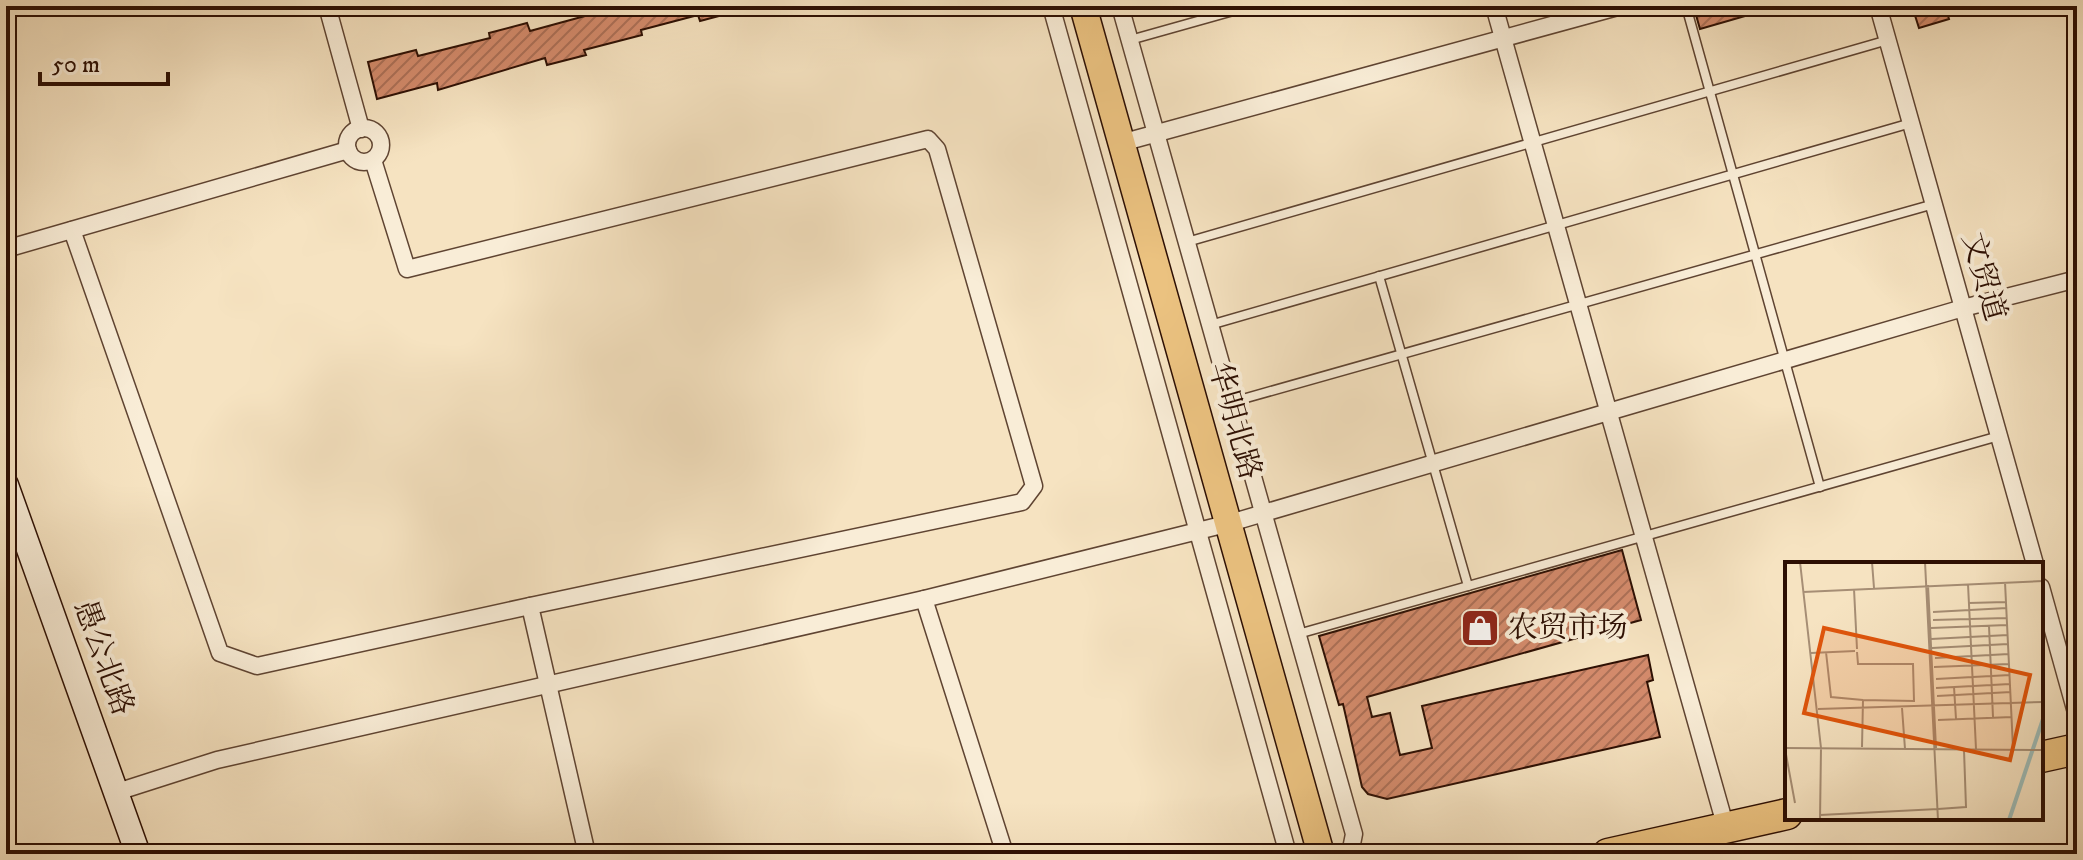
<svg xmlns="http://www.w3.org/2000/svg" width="2083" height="860" font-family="'IM FELL DW Pica','Noto Serif SC',serif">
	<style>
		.building { fill: url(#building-hatch); stroke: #2d0f03; stroke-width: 2 }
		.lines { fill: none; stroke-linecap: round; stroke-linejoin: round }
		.lane-casing { stroke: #5f4432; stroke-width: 11 }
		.street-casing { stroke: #5f4432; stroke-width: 19 }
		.secondary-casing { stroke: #2d0f03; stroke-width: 27 }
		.primary-casing { stroke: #2d0f03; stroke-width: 29 }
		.highway-casing { stroke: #2d0f03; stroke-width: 33 }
		.lane { stroke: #f9edd7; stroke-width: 8 }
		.street { stroke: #f9edd7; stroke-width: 16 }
		.secondary { stroke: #f9edd7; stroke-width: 24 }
		.primary { stroke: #ebc280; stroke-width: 26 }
		.highway { stroke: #ebc280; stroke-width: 30 }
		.labels { text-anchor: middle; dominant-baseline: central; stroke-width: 8; stroke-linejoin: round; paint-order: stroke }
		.street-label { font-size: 30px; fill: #2d0f03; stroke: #f9edd7 }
		.poi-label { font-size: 30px; fill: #2d0f03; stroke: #f9edd7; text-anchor: start }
		.inset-river { fill: none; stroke: #9ebdb9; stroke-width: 4 }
		.inset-road { fill: none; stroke: #a68e75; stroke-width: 2 }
		.view { fill: #df550c; fill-opacity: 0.15; stroke: #df550c; stroke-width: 4 }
		.inset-edge { fill: none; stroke: #2d0f03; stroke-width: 4 }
	</style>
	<defs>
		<pattern id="building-hatch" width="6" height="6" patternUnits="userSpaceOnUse" patternTransform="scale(2)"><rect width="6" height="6" fill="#d48b6c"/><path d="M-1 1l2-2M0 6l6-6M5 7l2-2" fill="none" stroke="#ac7057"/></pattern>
	</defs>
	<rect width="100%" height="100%" fill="#f6e3c1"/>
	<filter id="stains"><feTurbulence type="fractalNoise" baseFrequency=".0025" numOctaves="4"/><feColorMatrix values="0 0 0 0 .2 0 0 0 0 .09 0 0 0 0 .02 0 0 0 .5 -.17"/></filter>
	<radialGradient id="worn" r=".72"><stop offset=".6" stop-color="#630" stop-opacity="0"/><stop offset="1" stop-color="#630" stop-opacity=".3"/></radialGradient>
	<!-- building -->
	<g class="building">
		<polygon points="601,6 738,6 738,11 700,21 698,15 641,30 642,35 584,50 586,55 547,65 545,58 438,90 437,83 377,99 368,62 416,50 418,56 490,38 489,33 527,23 530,31 585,16 584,10"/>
		<polygon points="1703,6 1766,6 1766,10 1700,29 1694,8"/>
		<polygon points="1912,6 1945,6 1949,19 1919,28"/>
		<polygon points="1622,550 1641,620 1367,697 1372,717 1390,713 1400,755 1432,748 1422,706 1648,655 1653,680 1647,682 1660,737 1387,799 1368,794 1362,787 1343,704 1339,705 1319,636"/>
	</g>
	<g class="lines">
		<!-- lane casing -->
		<g class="lane-casing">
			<g id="lane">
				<polyline points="1686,6 1820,487"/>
				<polyline points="1130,40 1251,6"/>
				<polyline points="1187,242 1888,40"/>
				<polyline points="1379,276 1468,586"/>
				<polyline points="1210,325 1911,123"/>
				<polyline points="1232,402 1934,204"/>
				<polyline points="1298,634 1999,436"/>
			</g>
		</g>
		<!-- street casing -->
		<g class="street-casing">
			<g id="street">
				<polyline points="327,6 361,129"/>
				<polyline points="1051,6 1288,854"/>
				<polyline points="1120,6 1354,834 1350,854"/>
				<polyline points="1494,6 1726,828"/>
				<polyline points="1878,6 2035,564"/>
				<circle cx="364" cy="145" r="17"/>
				<polyline points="1121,143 1621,6"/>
				<polyline points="373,160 407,269 928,139 937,149 1034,486 1022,502 530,606 587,854"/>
				<polyline points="72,230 220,653 257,666 530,606"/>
				<polyline points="6,249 348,150"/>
				<polyline points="2041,587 2077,716"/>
				<polyline points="924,599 1005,854"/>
				<polyline points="117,792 217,760 924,599 1230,523 1963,308 2077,279"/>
			</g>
		</g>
		<!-- secondary casing -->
		<g class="secondary-casing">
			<polyline id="secondary" points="6,485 138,854"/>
		</g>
		<!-- primary casing -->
		<g class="primary-casing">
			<polyline id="primary" points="1083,6 1321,854"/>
		</g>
		<!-- highway casing -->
		<g class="highway-casing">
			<g id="highway">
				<polyline points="2041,757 2077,749"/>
				<polyline points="1608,854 1787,814"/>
			</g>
		</g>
		<!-- lane -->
		<use href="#lane" class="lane"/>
		<!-- street -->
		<use href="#street" class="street"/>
		<!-- secondary -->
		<use href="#secondary" class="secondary"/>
		<!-- primary -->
		<use href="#primary" class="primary"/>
		<!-- highway -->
		<use href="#highway" class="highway"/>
	</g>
	<!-- icons -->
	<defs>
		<g id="shop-square" transform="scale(2)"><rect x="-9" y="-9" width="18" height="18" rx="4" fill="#8f2418" stroke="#f9edd7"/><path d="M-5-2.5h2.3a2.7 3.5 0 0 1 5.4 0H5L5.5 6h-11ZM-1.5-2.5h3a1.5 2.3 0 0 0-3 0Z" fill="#fff"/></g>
	</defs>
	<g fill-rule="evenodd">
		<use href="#shop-square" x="1480" y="628"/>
	</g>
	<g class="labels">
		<!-- street labels -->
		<g class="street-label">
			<text transform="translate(1983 277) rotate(74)">文贸道</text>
			<text transform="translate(1234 421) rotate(74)">华明北路</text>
			<text transform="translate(103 658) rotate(70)">愚公北路</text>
		</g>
		<!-- poi labels -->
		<g class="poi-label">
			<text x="1508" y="628">农贸市场</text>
		</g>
	</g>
	<!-- overview -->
	<g transform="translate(1785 562)">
		<rect width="258" height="258" fill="#f6e3c1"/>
		<path class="inset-river" d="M224,258L258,157"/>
		<path class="inset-road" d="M15,0L36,186L35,258M87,0L89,26M140,0L153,258M220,20L228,186M183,22L191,187M143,23L151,186M69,27L72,87M18,30L258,19M184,41L221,40M148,50L222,46M148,58L222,56M204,64L208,155M146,66L222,63M146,77L223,73M147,86L223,82M41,90L46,135L78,138M72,90L73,102H128L129,139L78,138L77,185M26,91L70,89M150,96L224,92M149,105L224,102M151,117L225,113M169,125L171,157M151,126L225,122M152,134L226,130M117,146L120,187M33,147L258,140M153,158L227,155M0,186L258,188M0,187L10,241M153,247L181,245L179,188M35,253L153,247"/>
		<path class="view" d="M39,66L245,113L225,198L19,151Z"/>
		<rect width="258" height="258" class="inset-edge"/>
	</g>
	<!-- margin -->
	<rect width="2083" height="860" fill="none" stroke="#f6e3c1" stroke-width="32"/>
	<rect x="8" y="8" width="2067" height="844" fill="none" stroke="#2d0f03" stroke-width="4"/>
	<rect x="16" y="16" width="2051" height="828" fill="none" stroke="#2d0f03" stroke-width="2"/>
	<!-- scale -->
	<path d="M40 72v12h128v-12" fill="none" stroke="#2d0f03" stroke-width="4"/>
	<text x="52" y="72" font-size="24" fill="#2d0f03" stroke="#f9edd7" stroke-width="6" paint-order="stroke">50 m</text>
	<rect width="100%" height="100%" filter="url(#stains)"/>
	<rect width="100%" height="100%" fill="url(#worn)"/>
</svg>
